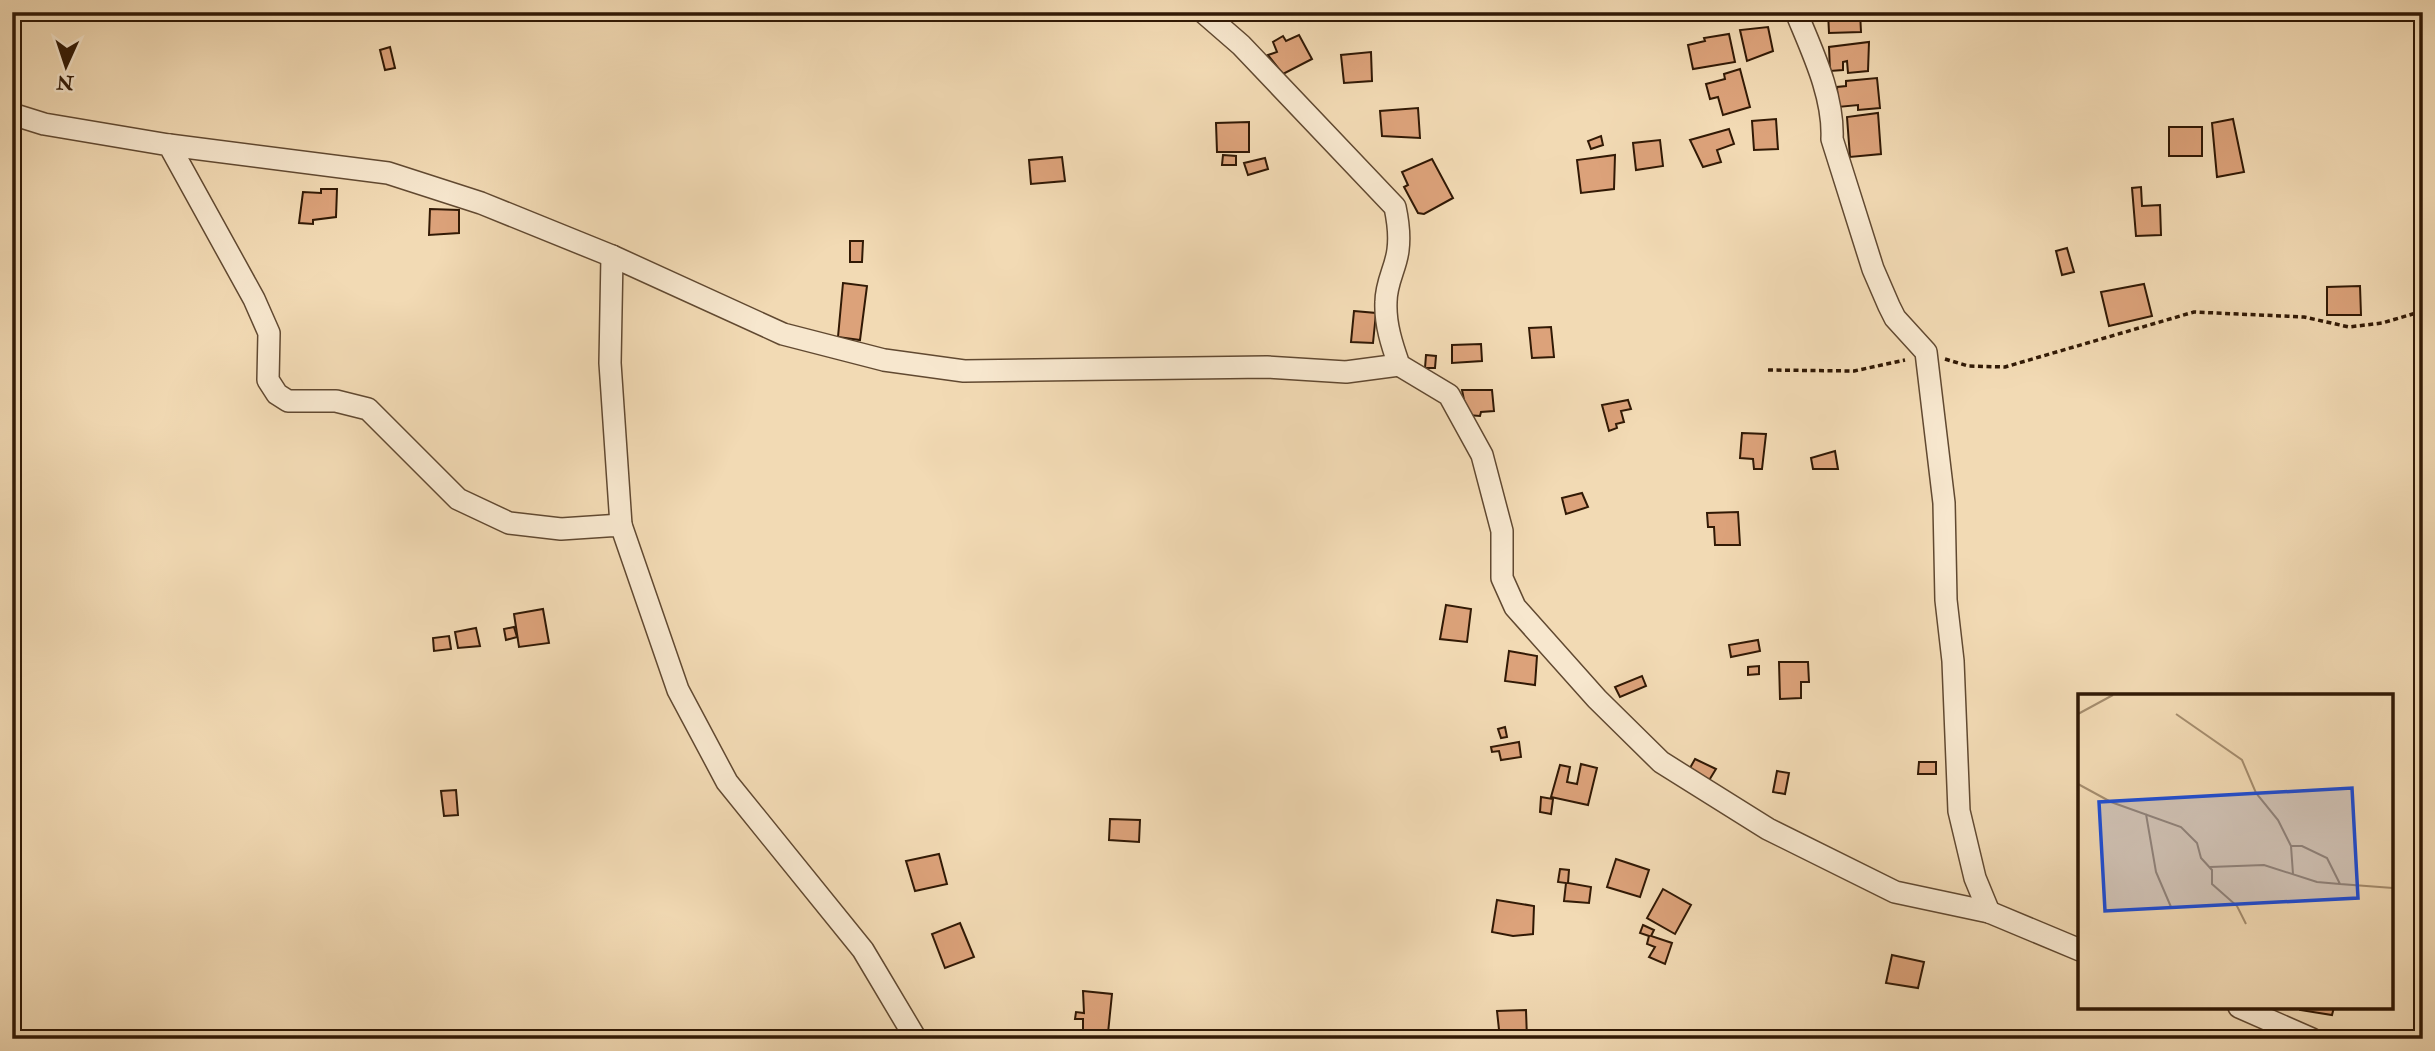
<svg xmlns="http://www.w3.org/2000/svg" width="2435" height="1051" font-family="'IM FELL Double Pica',serif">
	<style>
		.building { fill: #dca27a; stroke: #311905; stroke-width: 2 }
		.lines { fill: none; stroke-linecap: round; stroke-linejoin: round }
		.minor-casing { stroke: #614931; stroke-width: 24 }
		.path { stroke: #311905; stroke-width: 3.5; stroke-dasharray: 5 3.5; stroke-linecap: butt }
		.minor { stroke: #f7e7ce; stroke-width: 21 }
		.inset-road { fill: none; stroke: #a58d6e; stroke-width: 2 }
		.view { fill: #1d4ed8; fill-opacity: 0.15; stroke: #1d4ed8; stroke-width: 3.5 }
		.inset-edge { fill: none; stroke: #311905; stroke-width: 3.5 }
	</style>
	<rect width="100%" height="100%" fill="#f2dab4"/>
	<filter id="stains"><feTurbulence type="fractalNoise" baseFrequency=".00286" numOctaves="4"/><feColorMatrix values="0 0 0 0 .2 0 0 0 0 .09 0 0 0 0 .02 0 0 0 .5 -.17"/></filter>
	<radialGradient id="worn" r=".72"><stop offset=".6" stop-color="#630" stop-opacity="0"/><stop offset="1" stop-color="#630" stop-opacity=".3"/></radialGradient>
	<!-- building -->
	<g class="building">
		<polygon points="1828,12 1860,12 1861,32 1829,33"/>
		<polygon points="1768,27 1773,51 1747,61 1740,30"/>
		<polygon points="1729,34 1735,62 1693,69 1688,45 1705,41 1704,38"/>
		<polygon points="1299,35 1312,59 1283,74 1268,55 1277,52 1273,42 1283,36 1286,41"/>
		<polygon points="1869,42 1868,71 1848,73 1847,61 1843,62 1843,70 1830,71 1829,47"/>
		<polygon points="390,47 395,68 385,70 380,50"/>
		<polygon points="1371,52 1372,81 1344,83 1341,55"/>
		<polygon points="1740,69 1750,107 1723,115 1718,97 1710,99 1706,84 1725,79 1724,74"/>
		<polygon points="1877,78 1880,108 1858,110 1858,105 1838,107 1837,87 1846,86 1846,81"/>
		<polygon points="1418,108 1420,138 1382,136 1380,111"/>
		<polygon points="1878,113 1881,154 1850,157 1847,117"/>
		<polygon points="1776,119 1778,149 1754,150 1752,121"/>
		<polygon points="2233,119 2244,172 2217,177 2212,123"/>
		<polygon points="1249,122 1249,152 1217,152 1216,123"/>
		<rect x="2169" y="127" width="33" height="29"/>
		<polygon points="1729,129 1734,144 1717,150 1721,162 1703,167 1690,140"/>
		<polygon points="1601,136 1603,145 1591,149 1588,141"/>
		<polygon points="1660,140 1663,166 1636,170 1633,143"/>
		<polygon points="1223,155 1236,156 1236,165 1222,165"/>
		<polygon points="1615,155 1614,189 1581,193 1577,160"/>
		<polygon points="1062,157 1065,181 1031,184 1029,160"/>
		<polygon points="1265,158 1268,169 1248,175 1244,163"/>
		<polygon points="1432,159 1453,198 1424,214 1418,213 1404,187 1408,185 1402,172"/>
		<polygon points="2141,187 2142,206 2160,205 2161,235 2136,236 2132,188"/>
		<polygon points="321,189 337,189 336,217 313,220 313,224 299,223 303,192 321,193"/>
		<polygon points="430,209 459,210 459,233 429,235"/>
		<polygon points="850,241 863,241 862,262 850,262"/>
		<polygon points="2067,248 2074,272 2062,275 2056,251"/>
		<polygon points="843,283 867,286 860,340 838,337"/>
		<polygon points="2144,284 2152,316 2109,326 2101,292"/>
		<polygon points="2360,286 2361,315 2327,315 2327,287"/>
		<polygon points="1354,311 1376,313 1373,343 1351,342"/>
		<polygon points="1551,327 1554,357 1532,358 1529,328"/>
		<polygon points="1481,344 1482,361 1452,363 1452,345"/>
		<polygon points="1426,355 1436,356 1435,368 1425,368"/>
		<polygon points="1462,390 1492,390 1494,411 1481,412 1480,416 1467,415"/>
		<polygon points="1628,400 1631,409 1621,411 1624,422 1616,424 1617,428 1609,431 1602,405"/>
		<polygon points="1742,433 1766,434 1762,469 1754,469 1753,459 1740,458"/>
		<polygon points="1835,451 1838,469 1813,469 1811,458"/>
		<polygon points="1582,493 1588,507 1566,514 1562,498"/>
		<polygon points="1738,512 1740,545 1715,545 1714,527 1708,527 1707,513"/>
		<polygon points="1446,605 1471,609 1467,642 1440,639"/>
		<polygon points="543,609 549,643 519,647 514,614"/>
		<polygon points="514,627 517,637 506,640 504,629"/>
		<polygon points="476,628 480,646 458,648 455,632"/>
		<polygon points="449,636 451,649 434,651 433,638"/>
		<polygon points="1758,640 1760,651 1731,657 1729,645"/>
		<polygon points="1509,651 1537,656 1535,685 1505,681"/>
		<polygon points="1779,662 1808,662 1809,682 1801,682 1801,698 1780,699"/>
		<polygon points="1759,666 1759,674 1748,675 1748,667"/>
		<polygon points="1642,676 1646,686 1620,697 1615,687"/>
		<polygon points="1505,727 1507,737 1501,738 1498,729"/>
		<polygon points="1519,742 1521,757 1501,760 1499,751 1492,752 1491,747"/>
		<polygon points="1695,759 1716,769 1708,782 1690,768"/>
		<polygon points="1919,762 1936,762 1936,774 1918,774"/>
		<polygon points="1581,764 1597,768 1588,805 1551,797 1560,765 1570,767 1567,782 1577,784"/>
		<polygon points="1777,771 1789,773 1785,794 1773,792"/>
		<polygon points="456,790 458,815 444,816 441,791"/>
		<polygon points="1541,797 1553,799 1551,814 1540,812"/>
		<polygon points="1110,819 1140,820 1139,842 1109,840"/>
		<polygon points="939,854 947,884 915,891 906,861"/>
		<polygon points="1616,859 1649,870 1640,897 1607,887"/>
		<polygon points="1560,869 1569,870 1568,883 1591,887 1589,903 1564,901 1566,883 1558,882"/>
		<polygon points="1663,889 1691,905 1675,934 1647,918"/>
		<polygon points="1497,900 1534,906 1533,934 1513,936 1492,932"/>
		<polygon points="960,923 974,957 945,968 932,934"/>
		<polygon points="1643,925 1654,930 1651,936 1672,943 1665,964 1649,957 1655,947 1647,944 1649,936 1640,933"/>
		<polygon points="1892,955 1924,962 1918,988 1886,983"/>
		<polygon points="1083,991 1112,994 1108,1033 1083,1030 1083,1019 1075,1019 1076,1012 1084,1013"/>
		<polygon points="2300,1007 2334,1007 2332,1015 2300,1010"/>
		<polygon points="1526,1010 1527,1039 1500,1039 1497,1011"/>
	</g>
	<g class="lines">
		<!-- minor casing -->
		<g class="minor-casing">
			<g id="minor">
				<path d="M1203,12L1241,45L1395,207C1398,221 1400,235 1398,250C1396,268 1386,282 1386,302C1385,324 1392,345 1399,365L1449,395L1482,455L1502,531V578L1515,607L1597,699L1661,762L1768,829L1895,892L1989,912L2080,950"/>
				<path d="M1796,12C1812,51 1834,96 1832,139L1873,269L1889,306L1895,318L1926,352L1944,503L1946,600L1953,661L1959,811L1975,878L1989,912"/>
				<polyline points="12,114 44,124 169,145 254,299 269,333 268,380 277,394 288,401 336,401 368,409 458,499 509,523 561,529 621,525 678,690 727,782 863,950 916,1039"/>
				<polyline points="169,145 388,173 481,203 612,256 783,334 884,360 964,371 1267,367 1346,372 1399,365"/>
				<polyline points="612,256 610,363 621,525"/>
				<polyline points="2239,1007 2312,1039"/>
			</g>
		</g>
		<!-- path -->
		<g class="path">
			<polyline points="1945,359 1968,366 2005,367 2194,312 2304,317 2349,327 2382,323 2423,311"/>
			<polyline points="1768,370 1854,371 1905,360"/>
		</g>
		<!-- minor -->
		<use href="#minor" class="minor"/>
	</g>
	<!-- overview -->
	<g transform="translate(2078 694)">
		<rect width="315" height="315" fill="#f2dab4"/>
		<path class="inset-road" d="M0,20L35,1M98,20L164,66L178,99L200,126L213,152H224L249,164L262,190L315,194M0,90L33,108L103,133L119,149L123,164L134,176V190L159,212L168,230M68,120L78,178L93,213M213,152L215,180M132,173L186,171L239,188L262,190"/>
		<path class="view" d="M274,94L280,204L27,217L21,108Z"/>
		<rect width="315" height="315" class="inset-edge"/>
	</g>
	<!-- margin -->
	<rect width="2435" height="1051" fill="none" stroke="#f2dab4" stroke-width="42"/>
	<rect x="14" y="14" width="2407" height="1023" fill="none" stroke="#311905" stroke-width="3.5"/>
	<rect x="21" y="21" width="2393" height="1009" fill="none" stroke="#311905" stroke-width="2"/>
	<!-- north arrow -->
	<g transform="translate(66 66) rotate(183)" stroke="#f7e7ce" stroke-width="5" paint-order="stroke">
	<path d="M0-5L12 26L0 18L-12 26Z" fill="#311905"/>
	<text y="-10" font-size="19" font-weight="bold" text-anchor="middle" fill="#311905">N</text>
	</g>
	<rect width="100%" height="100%" filter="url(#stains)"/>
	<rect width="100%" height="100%" fill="url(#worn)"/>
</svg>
